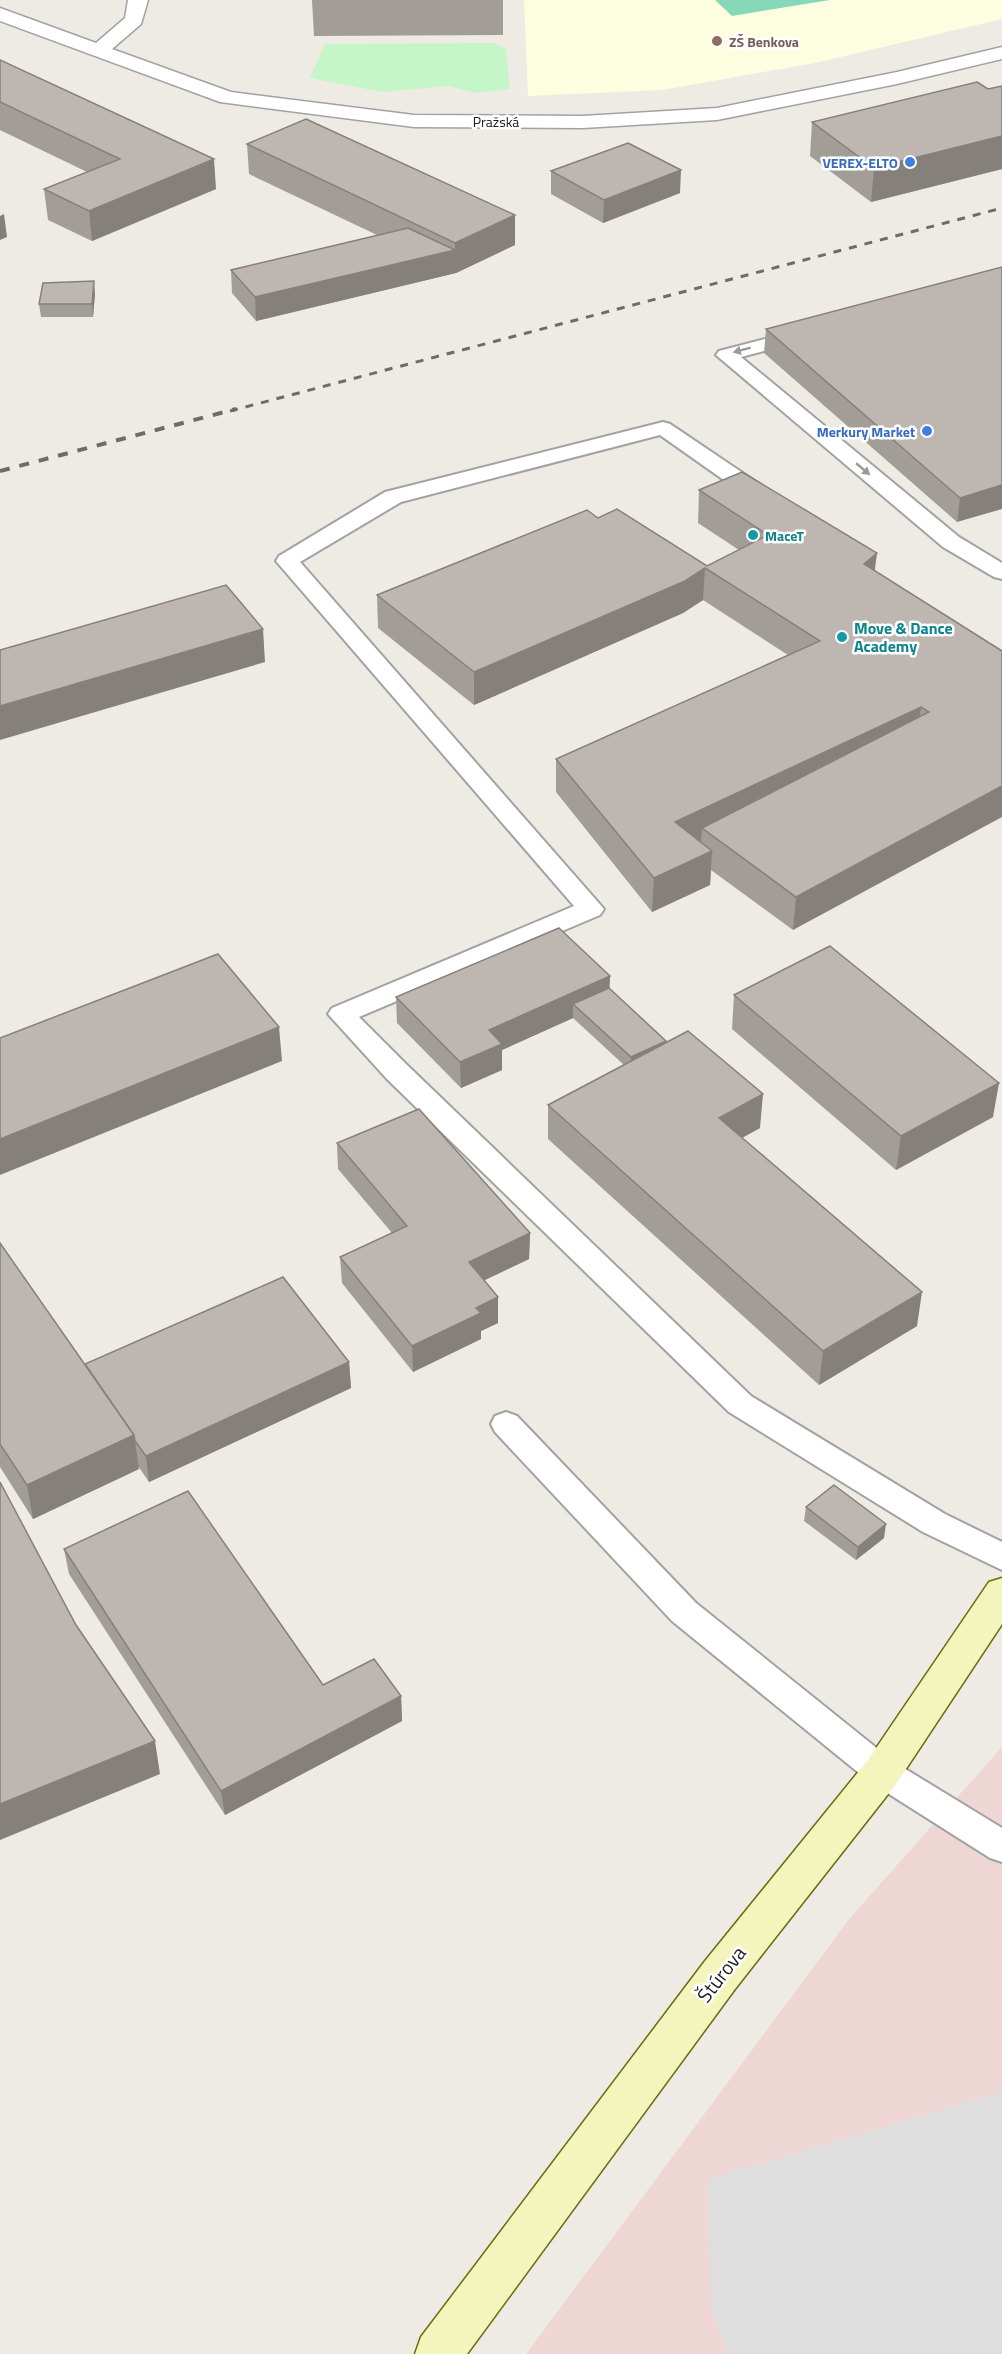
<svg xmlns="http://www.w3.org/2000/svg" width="1002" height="2354" font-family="'Titillium Web',sans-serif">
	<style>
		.commercial { fill: #eed6d5 }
		.education { fill: #fdfddf }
		.park { fill: #c4f6c8 }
		.pitch { fill: #87d8b9 }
		.parking { fill: #dedede }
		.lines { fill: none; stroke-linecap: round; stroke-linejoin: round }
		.lane-casing { stroke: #a2a2a2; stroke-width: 4 }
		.street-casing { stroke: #a2a2a2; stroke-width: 3 }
		.secondary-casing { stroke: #646e0c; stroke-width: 3 }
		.lane { fill: #fff; fill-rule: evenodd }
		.street { fill: #fff; fill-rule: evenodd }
		.secondary { fill: #f3f5bc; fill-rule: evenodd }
		.rail-far1 { stroke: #6c6c6c; stroke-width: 3; stroke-dasharray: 8 8; stroke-linecap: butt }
		.rail { stroke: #6c6c6c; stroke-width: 4; stroke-dasharray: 10 10; stroke-linecap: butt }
		.wall { fill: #a39d98 }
		.shaded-wall { fill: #85807c }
		.building { fill: #beb7b1; stroke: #85807c; stroke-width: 1.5 }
		.oneway { fill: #9a9a9a }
		.education-dot { fill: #8d6e63; stroke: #fff; stroke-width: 2 }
		.shop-dot { fill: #3f7fe0; stroke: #fff; stroke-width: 2 }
		.culture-dot { fill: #0f9aa8; stroke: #fff; stroke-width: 2 }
		.labels { text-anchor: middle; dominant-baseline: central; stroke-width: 5; stroke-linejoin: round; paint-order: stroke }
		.far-education-label { font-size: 14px; font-weight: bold; fill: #785e54; stroke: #fff; text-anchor: start }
		.far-street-label { font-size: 14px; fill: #1e1e1e; stroke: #fff }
		.far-shop-label { font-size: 14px; font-weight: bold; fill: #366cbe; stroke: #fff; text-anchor: end }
		.far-culture-label { font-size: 14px; font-weight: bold; fill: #0d838f; stroke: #fff; text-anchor: start }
		.culture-label { font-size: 16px; font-weight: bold; fill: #0d838f; stroke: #fff; text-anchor: start }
		.near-street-label { font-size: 20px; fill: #1e1e1e; stroke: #fff }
	</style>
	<rect width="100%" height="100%" fill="#eeebe5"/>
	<!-- commercial -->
	<polygon class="commercial" points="1002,1747 1002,2354 526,2354 850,1918"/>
	<!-- education -->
	<polygon class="education" points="524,0 1002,0 1002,19 815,63 662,90 528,96"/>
	<!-- park -->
	<polygon class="park" points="494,43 506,49 510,89 476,93 449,86 383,92 310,78 325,44"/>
	<!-- pitch -->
	<polygon class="pitch" points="715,0 830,0 732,16"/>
	<!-- parking -->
	<polygon class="parking" points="1002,2092 1002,2354 728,2354 711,2307 709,2179"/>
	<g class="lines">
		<!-- lane casing -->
		<g class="lane-casing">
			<g id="lane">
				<polygon points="803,329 810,331 813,335 810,339 741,357 959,537 1002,563 1002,579 994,577 943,547 716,355 719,351"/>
				<polygon points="663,422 670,424 771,492 774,497 771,502 763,503 755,502 660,435 401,502 300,562 604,909 600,915 359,1017 407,1065 751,1396 945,1514 1002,1542 1002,1570 923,1532 729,1412 387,1079 328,1014 332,1008 574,906 276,561 279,556 385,492"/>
				<polygon points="506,1412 517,1416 696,1603 894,1762 1002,1828 1002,1862 990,1858 870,1782 672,1621 495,1432 491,1424 495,1416"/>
			</g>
		</g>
		<!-- street casing -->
		<g class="street-casing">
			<polygon id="street" points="128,0 148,0 141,24 112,49 231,92 414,115 583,116 717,108 897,72 1002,47 1002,59 897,84 717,120 583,128 414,127 220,102 0,21 0,8 96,43 125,18"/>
		</g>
		<!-- secondary casing -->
		<g class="secondary-casing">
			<polygon id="secondary" points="1002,1578 1002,1624 896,1784 735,1989 467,2354 415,2354 421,2337 705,1961 868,1760 989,1582"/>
		</g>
		<!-- lane -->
		<use href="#lane" class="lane"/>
		<!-- street -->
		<use href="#street" class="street"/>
		<!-- secondary -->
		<use href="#secondary" class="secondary"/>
		<!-- rail-far1 -->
		<polyline class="rail-far1" points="230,411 1002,208"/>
		<!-- rail -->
		<polyline class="rail" points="0,471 236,409"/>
	</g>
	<!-- wall -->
	<g class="wall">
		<polygon points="312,0 503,0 503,35 314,36"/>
		<polygon points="0,60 216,189 92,241 48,220 44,189 87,172 0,130"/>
		<polygon points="1002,86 1002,169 871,202 810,156 812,122"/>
		<polygon points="247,144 515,215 515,245 456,273 256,321 232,293 231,270 377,235 249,174"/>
		<polygon points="551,171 680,193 603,223 551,194"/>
		<polygon points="1002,267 957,522 764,353 766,329"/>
		<polygon points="95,294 93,317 41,317 39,304"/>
		<polygon points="699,490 875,572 1002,651 793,930 711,870 710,885 652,912 556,792 556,759 788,655 703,600 683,613 474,705 378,628 377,595 598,518 707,566 739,550 698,523"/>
		<polygon points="610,976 609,988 666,1041 666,1043 760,1128 742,1138 917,1326 819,1385 548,1139 548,1105 624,1065 573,1018 502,1050 502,1070 461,1088 397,1023 396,997"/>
		<polygon points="734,995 993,1117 896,1170 732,1029"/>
		<polygon points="337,1143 530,1233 529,1259 485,1280 498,1323 481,1331 481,1339 413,1372 342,1283 340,1257 392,1233 338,1169"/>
		<polygon points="0,1243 85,1364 349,1362 351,1388 149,1482 138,1466 139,1469 33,1519 0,1467"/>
		<polygon points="806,1507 884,1538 856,1560 804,1521"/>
		<polygon points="64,1549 323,1685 401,1696 402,1721 225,1815 69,1574"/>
	</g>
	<!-- shaded-wall -->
	<g class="shaded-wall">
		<polygon points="1002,136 1002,169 871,202 874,168"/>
		<polygon points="214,159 216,189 92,241 89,211"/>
		<polygon points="681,170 680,193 603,223 604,200"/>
		<polygon points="4,214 7,237 0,240 0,216"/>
		<polygon points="515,215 515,245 456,273 256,321 255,297 455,250 455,243"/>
		<polygon points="94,281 95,294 93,317 92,304"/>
		<polygon points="1002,485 1002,509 957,522 960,498"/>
		<polygon points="877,553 873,585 864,564"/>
		<polygon points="705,568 703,600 683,613 474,705 474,672"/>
		<polygon points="263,629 265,662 0,740 0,706"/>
		<polygon points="921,707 917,740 702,828 701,842 675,822"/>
		<polygon points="1002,786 1002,817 793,930 796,897"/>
		<polygon points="712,851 710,885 652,912 654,878"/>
		<polygon points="610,976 609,1002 573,1004 573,1018 502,1050 502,1070 461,1088 460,1062 489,1030"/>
		<polygon points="279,1027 282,1061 0,1175 0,1139"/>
		<polygon points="666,1041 665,1055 631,1072 631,1057"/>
		<polygon points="999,1083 993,1117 896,1170 901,1136"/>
		<polygon points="763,1094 760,1128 716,1152 719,1118"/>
		<polygon points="530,1233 529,1259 470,1287 469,1262"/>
		<polygon points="922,1292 917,1326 819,1385 823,1351"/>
		<polygon points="498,1297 498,1323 481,1331 481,1339 413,1372 412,1346 476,1308"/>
		<polygon points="349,1362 351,1388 149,1482 146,1456"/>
		<polygon points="134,1435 139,1469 33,1519 27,1485"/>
		<polygon points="886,1524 884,1538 856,1560 858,1547"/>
		<polygon points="401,1696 402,1721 225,1815 221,1791"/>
		<polygon points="155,1741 160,1774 0,1840 0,1804"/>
	</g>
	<!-- building -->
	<g class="building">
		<polygon points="0,60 214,159 89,211 44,189 120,159 0,102"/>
		<polygon points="977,82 988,89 1002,86 1002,136 874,168 812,122"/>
		<polygon points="306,119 515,215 455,243 247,144"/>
		<polygon points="628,143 681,170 604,200 551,171"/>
		<polygon points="408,228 455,250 255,297 231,270"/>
		<polygon points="1002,267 1002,485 960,498 766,329"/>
		<polygon points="94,281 92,304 39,304 43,283"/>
		<polygon points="742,472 877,553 864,564 1002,651 1002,786 796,897 702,828 929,712 921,707 675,822 712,851 654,878 556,759 820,641 705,568 685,581 474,672 377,595 587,510 598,518 617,509 707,566 768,535 699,490"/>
		<polygon points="226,585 263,629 0,706 0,650"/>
		<polygon points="559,928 610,976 489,1030 502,1044 460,1062 396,997"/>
		<polygon points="830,946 999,1083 901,1136 734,995"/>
		<polygon points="218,954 279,1027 0,1139 0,1038"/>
		<polygon points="609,988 666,1041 631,1057 573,1004"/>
		<polygon points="688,1031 763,1094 719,1118 922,1292 823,1351 548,1105"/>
		<polygon points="419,1109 530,1233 469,1262 498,1297 476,1308 481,1313 412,1346 340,1257 407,1226 337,1143"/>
		<polygon points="0,1243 134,1435 27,1485 0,1444"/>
		<polygon points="283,1277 349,1362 146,1456 135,1441 134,1435 85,1364"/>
		<polygon points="0,1482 76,1625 155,1741 0,1804"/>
		<polygon points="834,1485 886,1524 858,1547 806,1507"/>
		<polygon points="188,1491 323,1685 374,1659 401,1696 221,1791 64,1549"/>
	</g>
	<!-- one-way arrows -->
	<defs><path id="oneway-solid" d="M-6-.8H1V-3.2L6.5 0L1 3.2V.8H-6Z" transform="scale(1.5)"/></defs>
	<g class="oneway">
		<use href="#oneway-solid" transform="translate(742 350) rotate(165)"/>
		<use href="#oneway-solid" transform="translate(863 469) rotate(40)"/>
	</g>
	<!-- markers -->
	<circle class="education-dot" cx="717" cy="41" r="6"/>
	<g class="shop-dot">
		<circle cx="910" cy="162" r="6"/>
		<circle cx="927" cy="431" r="6"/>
	</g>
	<g class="culture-dot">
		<circle cx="753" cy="535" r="6"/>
		<circle cx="842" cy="637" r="6"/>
	</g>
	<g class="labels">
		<!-- far-education labels -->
		<g class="far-education-label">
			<text x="729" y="41">ZŠ Benkova</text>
		</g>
		<!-- far-street labels -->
		<g class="far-street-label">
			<text x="496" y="121">Pražská</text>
		</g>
		<!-- far-shop labels -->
		<g class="far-shop-label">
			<text x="898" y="162">VEREX-ELTO</text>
			<text x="915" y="431">Merkury Market</text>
		</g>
		<!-- far-culture labels -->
		<g class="far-culture-label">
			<text x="765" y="535">MaceT</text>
		</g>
		<!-- culture labels -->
		<g class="culture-label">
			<text x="854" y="628">Move &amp; Dance<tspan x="854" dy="18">Academy</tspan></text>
		</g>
		<!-- near-street labels -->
		<g class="near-street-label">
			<text transform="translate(721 1974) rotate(-52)">Štúrova</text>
		</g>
	</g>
</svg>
